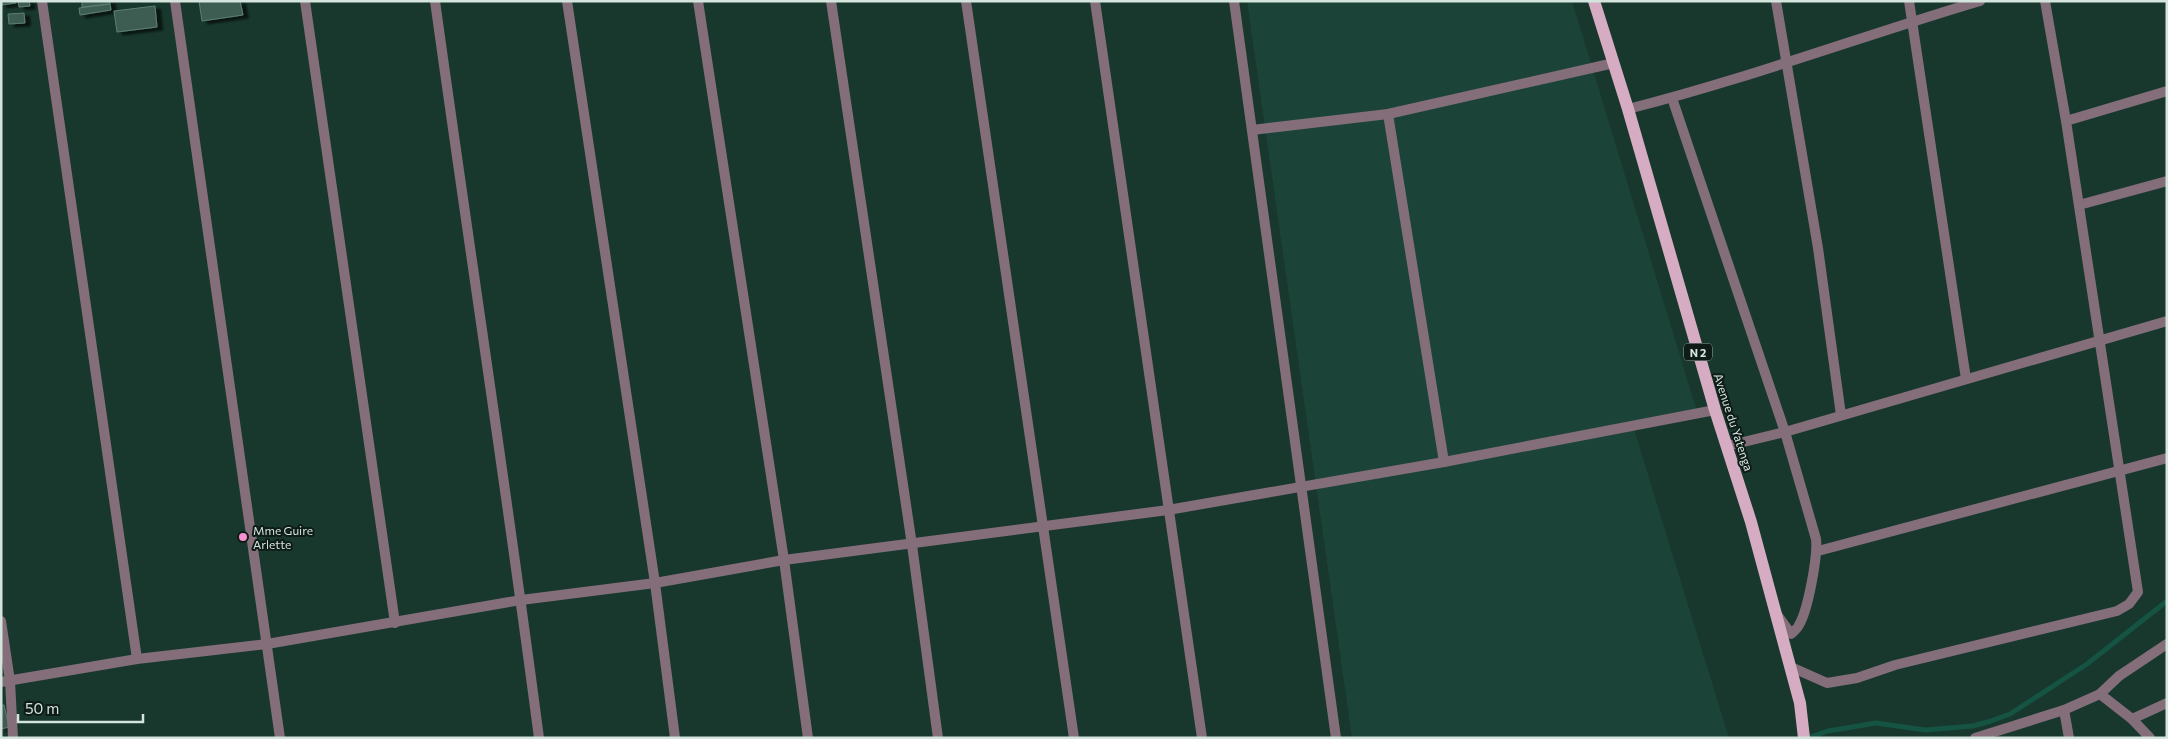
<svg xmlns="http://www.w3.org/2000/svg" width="2168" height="739" font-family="Commissioner,sans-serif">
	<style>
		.built { fill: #1b4337 }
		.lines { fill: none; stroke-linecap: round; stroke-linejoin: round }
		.stream { stroke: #155342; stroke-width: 5 }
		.building { fill: #3e5d52; stroke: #5d7e72; filter: url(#shadow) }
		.street { stroke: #836e7a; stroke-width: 10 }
		.primary { stroke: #d6acc3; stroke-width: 12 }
		.poi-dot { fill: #f790ce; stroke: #0e1b17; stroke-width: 2 }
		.labels { text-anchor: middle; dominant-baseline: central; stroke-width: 4; stroke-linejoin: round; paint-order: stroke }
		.shield { fill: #0e1b17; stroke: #99a8a2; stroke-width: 1 }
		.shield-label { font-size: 11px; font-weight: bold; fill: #d4e5de }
		.street-label { font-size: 12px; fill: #d4e5de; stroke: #0e1b17 }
		.poi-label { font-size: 12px; fill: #d4e5de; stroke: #0e1b17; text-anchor: start }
	</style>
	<defs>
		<filter id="shadow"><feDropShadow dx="5.5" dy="3" stdDeviation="1" flood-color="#0009"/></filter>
	</defs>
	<rect width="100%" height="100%" fill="#18372d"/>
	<!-- built -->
	<polygon class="built" points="1247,1 1572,1 1699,418 1634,429 1729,738 1352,738"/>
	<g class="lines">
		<!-- stream -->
		<polyline class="stream" points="1807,738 1828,731 1876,723 1925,730 1973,726 1991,721 2010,714 2087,664 2167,601"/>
	</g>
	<!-- building -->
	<g class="building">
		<polygon points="1,1 16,1 16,3 1,5"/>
		<polygon points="18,1 29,1 30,6 19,7"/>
		<polygon points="82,1 110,1 110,4 82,7"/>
		<polygon points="199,1 240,1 243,15 202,21"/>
		<polygon points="110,4 111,10 80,15 79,8"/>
		<polygon points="155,6 157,27 117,32 114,11"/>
		<polygon points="24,13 25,23 9,24 8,14"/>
		<polygon points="1,705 4,705 9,727 1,729"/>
	</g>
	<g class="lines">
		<!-- street -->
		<g class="street">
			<polyline points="42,1 137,659"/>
			<polyline points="175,1 280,738"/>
			<polyline points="305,1 395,623"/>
			<path d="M435,1C469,247 507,492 539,738"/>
			<polyline points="567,1 655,583 675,738"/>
			<polyline points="698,1 784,560 808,738"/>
			<polyline points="831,1 912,545 938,738"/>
			<polyline points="966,1 1074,738"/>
			<polyline points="1095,1 1202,738"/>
			<polyline points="1234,1 1336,738"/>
			<polyline points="1776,1 1818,248 1841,415"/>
			<polyline points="1909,1 1966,379"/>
			<path d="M1672,98L1785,432L1816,539C1818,556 1808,610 1799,625C1798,628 1794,631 1791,634L1778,616"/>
			<path d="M1628,109C1747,79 1862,36 1980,1"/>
			<polyline points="1388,114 1444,462"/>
			<polyline points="2066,121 2167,91"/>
			<polyline points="1252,130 1388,114 1614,63"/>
			<polyline points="2079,205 2167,181"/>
			<polyline points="1727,446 1785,432 2167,321"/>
			<polyline points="1818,551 2167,458"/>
			<polyline points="1,621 10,681 13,738"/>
			<polyline points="1791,667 1827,683 1857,678 1895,665 2117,611 2129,604 2138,592 2066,121 2045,1"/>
			<polyline points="1,682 137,659 267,644 521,600 655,583 784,560 1168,510 1444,462 1715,410"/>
			<polyline points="2100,694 2132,719 2150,738"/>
			<polyline points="2064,710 2069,738"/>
			<polyline points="2132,719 2167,703"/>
			<polyline points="1975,738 2064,710 2100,694 2119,676 2167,644"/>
		</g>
		<!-- primary -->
		<polyline class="primary" points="1594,1 1628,109 1715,410 1751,522 1800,703 1804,738"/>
	</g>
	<!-- markers -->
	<circle class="poi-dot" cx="243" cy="537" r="5"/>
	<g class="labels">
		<!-- shield labels -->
		<rect class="shield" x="1684" y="343.5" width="28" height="17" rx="4"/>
		<g class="shield-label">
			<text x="1698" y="352">N 2</text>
		</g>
		<!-- street labels -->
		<g class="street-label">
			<text transform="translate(1734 422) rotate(72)">Avenue du Yatenga</text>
		</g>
		<!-- poi labels -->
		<g class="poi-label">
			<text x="253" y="530">Mme Guire<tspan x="253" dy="14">Arlette</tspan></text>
		</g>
	</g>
	<!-- border -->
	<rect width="2168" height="739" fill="none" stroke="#d4e5de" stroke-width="5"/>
	<!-- scale -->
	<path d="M18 714v8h125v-8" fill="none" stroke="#d4e5de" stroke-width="2.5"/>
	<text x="25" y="714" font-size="15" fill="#d4e5de" stroke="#0e1b17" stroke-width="4" paint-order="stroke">50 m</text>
</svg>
